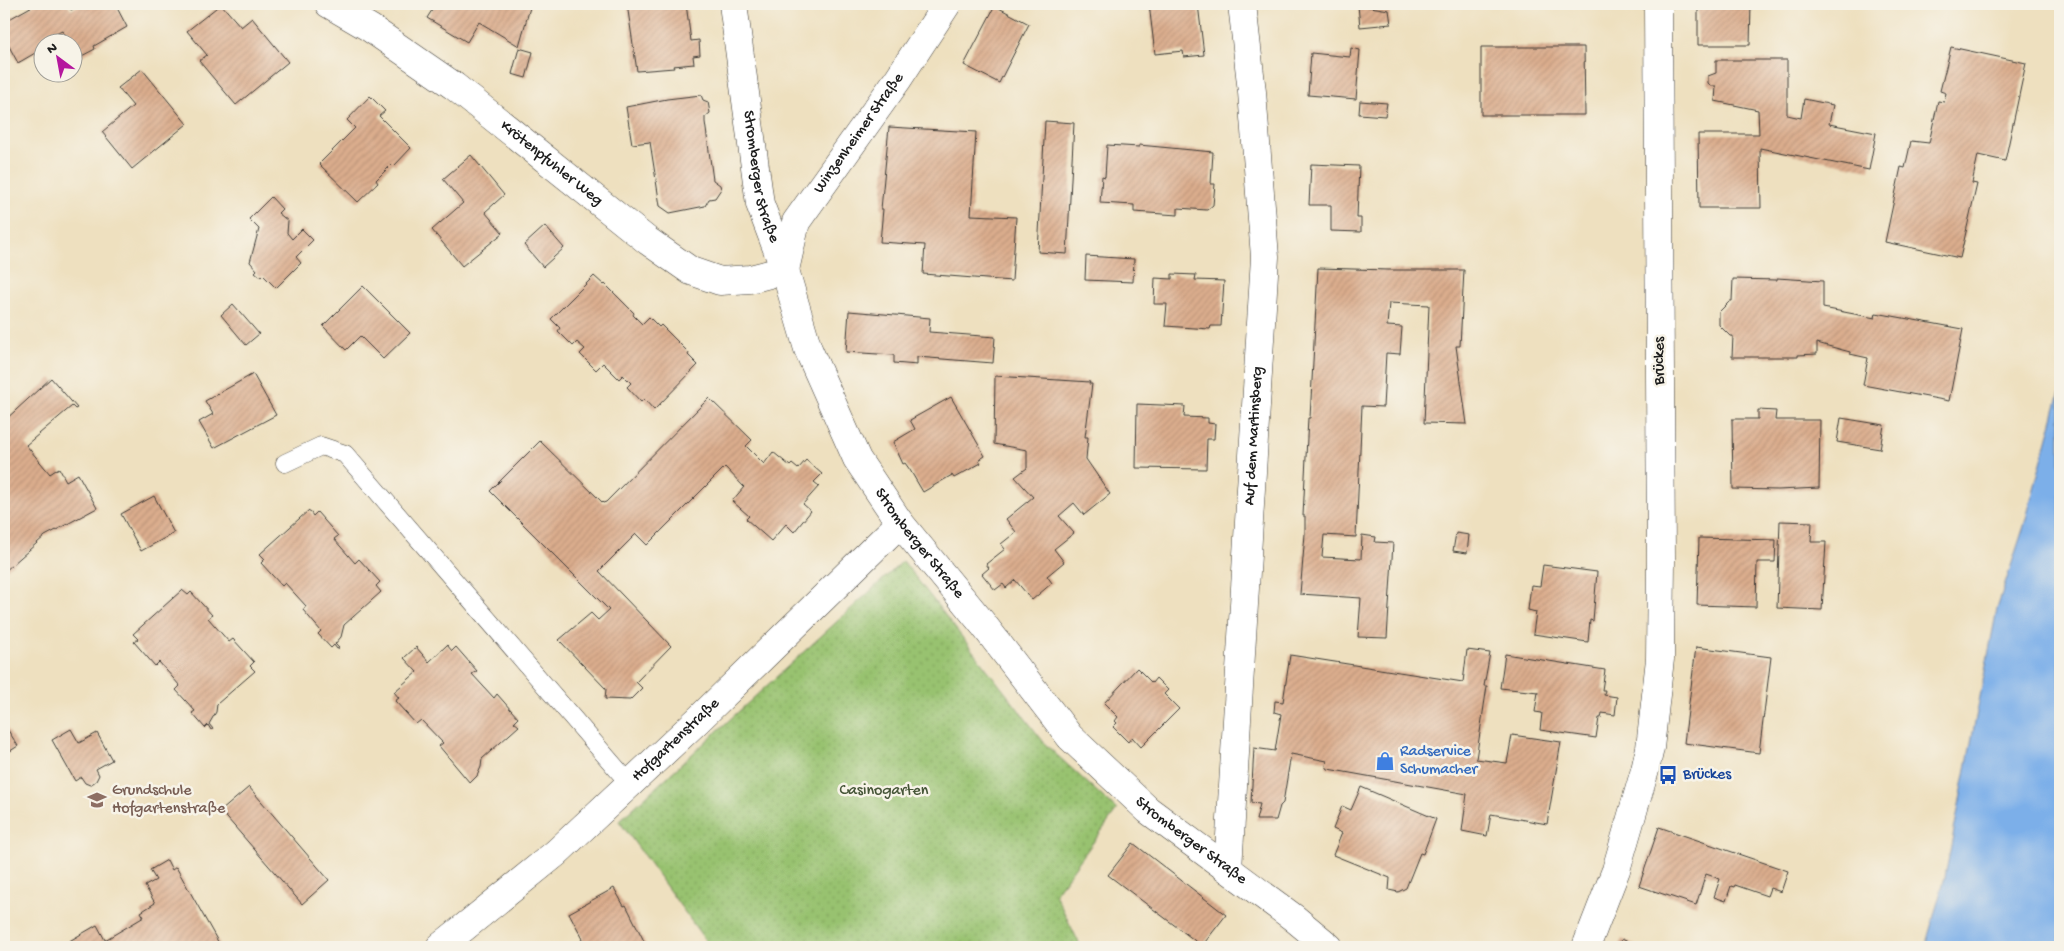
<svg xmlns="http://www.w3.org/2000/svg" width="2064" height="951" font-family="'Gochi Hand',sans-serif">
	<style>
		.park { fill: url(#park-dots); stroke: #5a6f46 }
		.water { fill: #7cafe9; stroke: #4c6682 }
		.building { fill: url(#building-hatch) }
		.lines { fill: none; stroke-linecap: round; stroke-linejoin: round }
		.service-casing { stroke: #3c3934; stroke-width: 19 }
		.minor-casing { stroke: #3c3934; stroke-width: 29 }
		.primary-casing { stroke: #3c3934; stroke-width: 29 }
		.service { stroke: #fff; stroke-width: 18 }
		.minor { stroke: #fff; stroke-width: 28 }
		.primary { stroke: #fff; stroke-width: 28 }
		.labels { text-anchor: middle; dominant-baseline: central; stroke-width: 5; stroke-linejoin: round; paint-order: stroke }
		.street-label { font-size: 16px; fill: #1c1c1c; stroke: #f7f3e8 }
		.shop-label { font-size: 16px; fill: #366cbe; stroke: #f7f3e8; text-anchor: start }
		.transit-label { font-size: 16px; fill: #164399; stroke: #f7f3e8; text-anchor: start }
		.education-label { font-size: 16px; fill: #785e54; stroke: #f7f3e8; text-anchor: start }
		.park-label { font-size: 16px; fill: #475639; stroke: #f7f3e8 }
	</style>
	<defs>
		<pattern id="park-dots" width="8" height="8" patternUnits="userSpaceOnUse" patternTransform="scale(1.25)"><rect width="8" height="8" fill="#98c26f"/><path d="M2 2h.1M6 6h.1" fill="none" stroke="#82a660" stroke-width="1.8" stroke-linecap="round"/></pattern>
		<pattern id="building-hatch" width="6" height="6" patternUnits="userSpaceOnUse" patternTransform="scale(1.25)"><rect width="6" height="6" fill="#dbad8d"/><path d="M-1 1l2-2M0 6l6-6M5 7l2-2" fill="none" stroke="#bb9479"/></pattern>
	</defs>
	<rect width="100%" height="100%" fill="#f7f3e8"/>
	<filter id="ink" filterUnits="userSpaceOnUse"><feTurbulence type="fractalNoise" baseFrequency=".02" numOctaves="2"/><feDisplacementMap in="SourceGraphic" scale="10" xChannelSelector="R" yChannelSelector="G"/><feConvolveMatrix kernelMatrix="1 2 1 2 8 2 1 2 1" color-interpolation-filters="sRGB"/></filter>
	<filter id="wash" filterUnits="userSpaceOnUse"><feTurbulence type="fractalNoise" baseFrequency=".0096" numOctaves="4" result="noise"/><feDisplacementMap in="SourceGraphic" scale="20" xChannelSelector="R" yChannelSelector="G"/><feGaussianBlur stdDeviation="1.12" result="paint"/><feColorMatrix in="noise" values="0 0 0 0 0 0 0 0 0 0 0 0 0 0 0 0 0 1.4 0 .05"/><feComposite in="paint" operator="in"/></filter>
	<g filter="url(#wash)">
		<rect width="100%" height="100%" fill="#eee0bf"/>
		<!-- park -->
		<polygon class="park" points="903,561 1046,745 1117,810 1055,894 1081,947 710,947 619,821"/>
		<!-- water -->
		<polygon class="water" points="2060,392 2060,947 1925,947 1945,877 1997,609 2024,526"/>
		<g id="blocks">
			<!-- building -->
			<g class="building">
				<polygon points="36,4 67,4 71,10 81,4 115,4 127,27 94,46 95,49 78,58 72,49 72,42 69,42 62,31 46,39 48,42 42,42 42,49 18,63 4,37 4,22"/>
				<polygon points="221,4 241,27 252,18 288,62 236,105 199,61 207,55 187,31"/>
				<polygon points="436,4 531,4 519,46 479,22 467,42 427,18"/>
				<polygon points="627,4 686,4 691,41 699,40 700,55 693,56 694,64 673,66 674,68 637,71"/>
				<polygon points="1149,4 1198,4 1204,55 1184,57 1183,51 1155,54"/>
				<polygon points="1698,4 1751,4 1750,45 1698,45"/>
				<polygon points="1358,5 1389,10 1391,24 1360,27"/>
				<polygon points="995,6 1029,24 999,83 964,65"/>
				<polygon points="1481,47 1584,47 1585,115 1481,115"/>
				<polygon points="1951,47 2026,63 2005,161 1978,155 1972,183 1977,184 1960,258 1885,242 1901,167 1905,168 1911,141 1929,143 1938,101 1944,102 1946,93 1940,91"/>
				<polygon points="519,48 533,52 526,78 512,74"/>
				<polygon points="1351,48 1360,50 1356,99 1308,95 1311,53 1350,57"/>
				<polygon points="1716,60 1787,60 1787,115 1801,118 1804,99 1833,105 1829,124 1876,133 1869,170 1760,148 1761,208 1699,208 1698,134 1759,134 1758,110 1715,101 1716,86 1711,86 1708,83 1708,76 1716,73"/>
				<polygon points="142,69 187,124 132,169 102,132 133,106 118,88"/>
				<polygon points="701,95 703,100 708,102 710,113 705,117 705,122 713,180 720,185 721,189 715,198 709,199 705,206 670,213 660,206 650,142 632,144 626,107 667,99"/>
				<polygon points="370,96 385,111 379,116 411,148 395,165 393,163 376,180 378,183 358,202 319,164 355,128 347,120"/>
				<polygon points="1360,101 1387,103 1385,116 1359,114"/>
				<polygon points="1045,121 1074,123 1067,254 1038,252"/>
				<polygon points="889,127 976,132 971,215 1016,217 1012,281 923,274 925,245 880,242 883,209 881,209"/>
				<polygon points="1107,145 1139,147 1139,145 1213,152 1211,184 1215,184 1213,205 1207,210 1178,208 1178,215 1134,212 1134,205 1100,203 1102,176 1105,177"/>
				<polygon points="471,155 504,195 485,212 503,233 462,266 432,230 463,203 443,179"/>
				<polygon points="1311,164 1359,166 1357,218 1361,218 1361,232 1331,231 1331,205 1309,205"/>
				<polygon points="271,197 282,209 278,213 288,221 287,233 292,239 302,229 313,240 296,257 301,263 276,288 263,275 261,277 255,272 257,270 250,262 259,229 249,219"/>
				<polygon points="545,226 564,248 543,267 524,245"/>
				<polygon points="1086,256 1134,259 1133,282 1085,280"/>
				<polygon points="1318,268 1388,270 1464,270 1460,346 1456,346 1467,424 1424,423 1429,305 1389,303 1387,326 1402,327 1400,354 1386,353 1383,407 1362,406 1356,537 1324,535 1322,557 1361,559 1362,535 1376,537 1375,542 1393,543 1387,638 1358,637 1361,598 1300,594 1305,534 1305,516 1303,516 1308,418 1310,418"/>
				<polygon points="1172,274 1196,275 1195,280 1224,281 1221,326 1211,326 1210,329 1165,326 1167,304 1154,304 1155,278 1172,279"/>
				<polygon points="594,276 604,285 605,284 634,313 633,315 642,324 649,317 659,327 661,325 689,353 688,355 698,365 654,410 644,399 641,402 627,387 631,383 623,375 619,379 603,363 596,370 580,354 585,349 577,342 573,346 558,331 560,328 551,319"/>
				<polygon points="1777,278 1823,281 1823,308 1875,318 1876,313 1963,329 1949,401 1863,385 1868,358 1850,354 1850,352 1817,343 1817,354 1798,355 1798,357 1732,357 1733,336 1730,336 1719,325 1719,312 1730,301 1732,301 1733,279 1777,280"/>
				<polygon points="363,286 410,333 383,359 360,336 346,350 323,326"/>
				<polygon points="233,304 259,334 246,345 221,315"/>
				<polygon points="849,311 930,318 929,332 995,337 993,363 917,357 917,365 894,363 894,355 846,352"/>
				<polygon points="253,374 276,415 214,448 199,422 213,414 205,401"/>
				<polygon points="995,376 1090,382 1089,384 1092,384 1085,437 1088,437 1086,459 1110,494 1084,515 1074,503 1059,516 1074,533 1054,549 1064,562 1047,576 1052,583 1032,600 1015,580 1006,588 1003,584 995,590 982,574 989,568 986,564 1005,549 1001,544 1016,532 1006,519 1033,497 1015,477 1027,468 1027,450 994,444"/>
				<polygon points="51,378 77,408 75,409 72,406 26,445 50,474 59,468 66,481 78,474 97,508 45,536 4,572 4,521 8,517 4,512 4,421"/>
				<polygon points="951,397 985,456 979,460 981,463 954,478 952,475 923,492 910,470 905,463 903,464 893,442 915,429 910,420"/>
				<polygon points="709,398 752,440 746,446 764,464 773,452 790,466 792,464 798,469 806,460 822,474 814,482 819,486 803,504 811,511 794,532 786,524 771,541 746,519 749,516 732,501 744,487 725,467 647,545 636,534 599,571 671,646 636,682 642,688 630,700 605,699 606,689 559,640 591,613 598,620 609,610 490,491 540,441 603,503 606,502"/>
				<polygon points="1137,404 1185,406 1184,417 1208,418 1208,423 1215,424 1214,439 1207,439 1206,469 1136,468"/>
				<polygon points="1758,410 1776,411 1775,420 1820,420 1819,488 1778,490 1733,489 1732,419 1758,419"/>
				<polygon points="1841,418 1884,425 1880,449 1837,442"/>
				<polygon points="154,496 174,533 141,551 121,514"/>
				<polygon points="309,510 313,516 317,512 338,536 334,539 355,563 359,559 380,582 376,586 381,592 344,625 341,637 335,644 339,648 337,649 334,645 331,648 318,634 321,631 303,610 306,606 285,583 282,586 261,563 265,559 260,554"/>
				<polygon points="1780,521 1812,522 1811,542 1826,542 1822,610 1777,608"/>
				<polygon points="1456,533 1469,535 1467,553 1453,551"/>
				<polygon points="1699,538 1776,540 1775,562 1757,562 1756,607 1697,605"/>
				<polygon points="1543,565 1597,572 1593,621 1590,620 1588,642 1533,634 1536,612 1528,610 1531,585 1540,586"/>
				<polygon points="182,590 188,595 191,592 212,615 208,618 229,642 233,639 254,662 250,666 255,671 217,704 216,712 209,724 213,729 211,730 208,725 205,728 192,713 195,711 176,690 180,686 159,662 155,666 134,642 138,639 133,634"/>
				<polygon points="447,645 452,651 456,647 477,671 472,674 494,698 497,694 518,718 514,722 519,726 482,759 481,767 477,776 470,783 439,746 443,743 421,720 416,724 395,701 399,698 394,692 417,672 404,658 416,647 429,662"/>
				<polygon points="1696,647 1771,657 1759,753 1684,743"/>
				<polygon points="1467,650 1490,653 1484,686 1487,686 1476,759 1507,763 1512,735 1561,742 1547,824 1491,814 1487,836 1462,831 1467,794 1328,769 1326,766 1327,761 1291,754 1283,803 1280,806 1276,820 1256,820 1260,804 1251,803 1254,748 1275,751 1281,714 1274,712 1275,701 1283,702 1290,655 1463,682"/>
				<polygon points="1505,654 1605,670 1602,690 1605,690 1604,695 1617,697 1615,715 1602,713 1601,718 1599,718 1596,738 1540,730 1542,713 1535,712 1538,692 1500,688"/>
				<polygon points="1137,668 1152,683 1156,678 1168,690 1164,694 1179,709 1141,747 1132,737 1128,742 1113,727 1117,723 1115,721 1118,717 1104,703"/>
				<polygon points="4,724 18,746 4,755"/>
				<polygon points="71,729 79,743 97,733 112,760 96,769 99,775 96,781 90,785 85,783 81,777 75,781 52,740"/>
				<polygon points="249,787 329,880 302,904 221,811"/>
				<polygon points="1361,787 1436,819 1423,854 1420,853 1406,888 1398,892 1389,890 1390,878 1333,855 1342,833 1333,829 1342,806 1351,810"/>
				<polygon points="1659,827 1788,871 1781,892 1770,888 1767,896 1735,885 1734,887 1731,886 1726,901 1714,897 1720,879 1706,874 1696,905 1639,886"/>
				<polygon points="1133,843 1226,915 1202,946 1108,875"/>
				<polygon points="167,860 172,870 176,867 221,947 59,947 97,925 105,940 144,917 141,912 155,903 145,886 156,880 150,870"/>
				<polygon points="614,888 624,906 626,905 647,947 585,947 581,940 583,939 569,913"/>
				<polygon points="1622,939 1638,947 1618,947"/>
			</g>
		</g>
	</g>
	<g filter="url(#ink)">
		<use href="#blocks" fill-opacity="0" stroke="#3c3934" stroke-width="1"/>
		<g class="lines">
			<!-- service casing -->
			<g class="service-casing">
				<polyline id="service" points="285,463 321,446 345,454 629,783"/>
			</g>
			<!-- minor casing -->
			<g class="minor-casing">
				<g id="minor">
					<path id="s1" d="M329,4L370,28L454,86L648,241L691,271L720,281L750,279L785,270"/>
					<path id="s2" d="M733,4L760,204L785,270L808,349L857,459L900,523L983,624L1070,737L1148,810L1294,918L1329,947"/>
					<path id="s3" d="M785,270L796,222L898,79L947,4"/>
					<path id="s4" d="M1228,869L1265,257L1252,92L1242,4"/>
					<path id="s5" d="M440,947L556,853L698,720L900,523"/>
				</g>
			</g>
			<!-- primary casing -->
			<g class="primary-casing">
				<polyline id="primary" points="1586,947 1616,870 1645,770 1650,748 1660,659 1661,560 1658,4"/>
			</g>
			<!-- service -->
			<use href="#service" class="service"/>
			<!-- minor -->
			<use href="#minor" class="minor"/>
			<!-- primary -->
			<use href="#primary" class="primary"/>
		</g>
	</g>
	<!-- icons -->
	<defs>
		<g id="shop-bare" transform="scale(1.5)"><path d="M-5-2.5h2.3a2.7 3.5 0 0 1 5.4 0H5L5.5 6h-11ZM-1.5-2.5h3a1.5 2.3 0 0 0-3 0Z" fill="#3f7fe0" stroke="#f7f3e8" stroke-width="2.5" paint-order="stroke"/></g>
		<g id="bus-bare" transform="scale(1.5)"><path d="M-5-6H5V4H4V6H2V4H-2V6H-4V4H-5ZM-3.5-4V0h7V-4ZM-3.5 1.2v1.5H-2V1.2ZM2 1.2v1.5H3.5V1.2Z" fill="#1a4fb4" stroke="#f7f3e8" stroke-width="2.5" paint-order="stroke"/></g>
		<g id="school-bare" transform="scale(1.5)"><path d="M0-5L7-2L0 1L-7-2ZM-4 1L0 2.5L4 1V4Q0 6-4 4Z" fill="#8d6e63" stroke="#f7f3e8" stroke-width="2.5" paint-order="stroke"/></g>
	</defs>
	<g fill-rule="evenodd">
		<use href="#shop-bare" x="1385" y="761"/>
		<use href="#bus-bare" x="1668" y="775"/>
		<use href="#school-bare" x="97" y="800"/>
	</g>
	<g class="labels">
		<!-- street labels -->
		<g class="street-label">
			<text stroke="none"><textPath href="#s3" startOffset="158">Winzenheimer Straße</textPath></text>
			<text stroke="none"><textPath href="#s1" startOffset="274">Krötenpfuhler Weg</textPath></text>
			<text stroke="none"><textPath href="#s2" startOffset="175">Stromberger Straße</textPath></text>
			<text transform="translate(1660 361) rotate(-90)">Brückes</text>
			<text stroke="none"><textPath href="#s4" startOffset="434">Auf dem Martinsberg</textPath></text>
			<text stroke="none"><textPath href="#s2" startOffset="580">Stromberger Straße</textPath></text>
			<text stroke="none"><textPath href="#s5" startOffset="314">Hofgartenstraße</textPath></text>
			<text stroke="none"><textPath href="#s2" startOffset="985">Stromberger Straße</textPath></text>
		</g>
		<!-- shop labels -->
		<g class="shop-label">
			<text x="1400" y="752">Radservice<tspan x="1400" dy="18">Schumacher</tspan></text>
		</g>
		<!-- transit labels -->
		<g class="transit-label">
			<text x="1683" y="775">Brückes</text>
		</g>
		<!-- education labels -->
		<g class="education-label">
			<text x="112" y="791">Grundschule<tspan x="112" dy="18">Hofgartenstraße</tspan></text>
		</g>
		<!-- park labels -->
		<g class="park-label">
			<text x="884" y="791">Casinogarten</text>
		</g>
	</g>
	<!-- margin -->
	<rect width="2064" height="951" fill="none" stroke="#f7f3e8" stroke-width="20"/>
	<!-- north arrow -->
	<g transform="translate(58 58) rotate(328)"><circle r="24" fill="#f7f3e8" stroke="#9f9d96"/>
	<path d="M0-4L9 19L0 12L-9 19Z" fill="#b5179e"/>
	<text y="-8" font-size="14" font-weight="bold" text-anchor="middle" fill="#1c1c1c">N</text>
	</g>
</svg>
